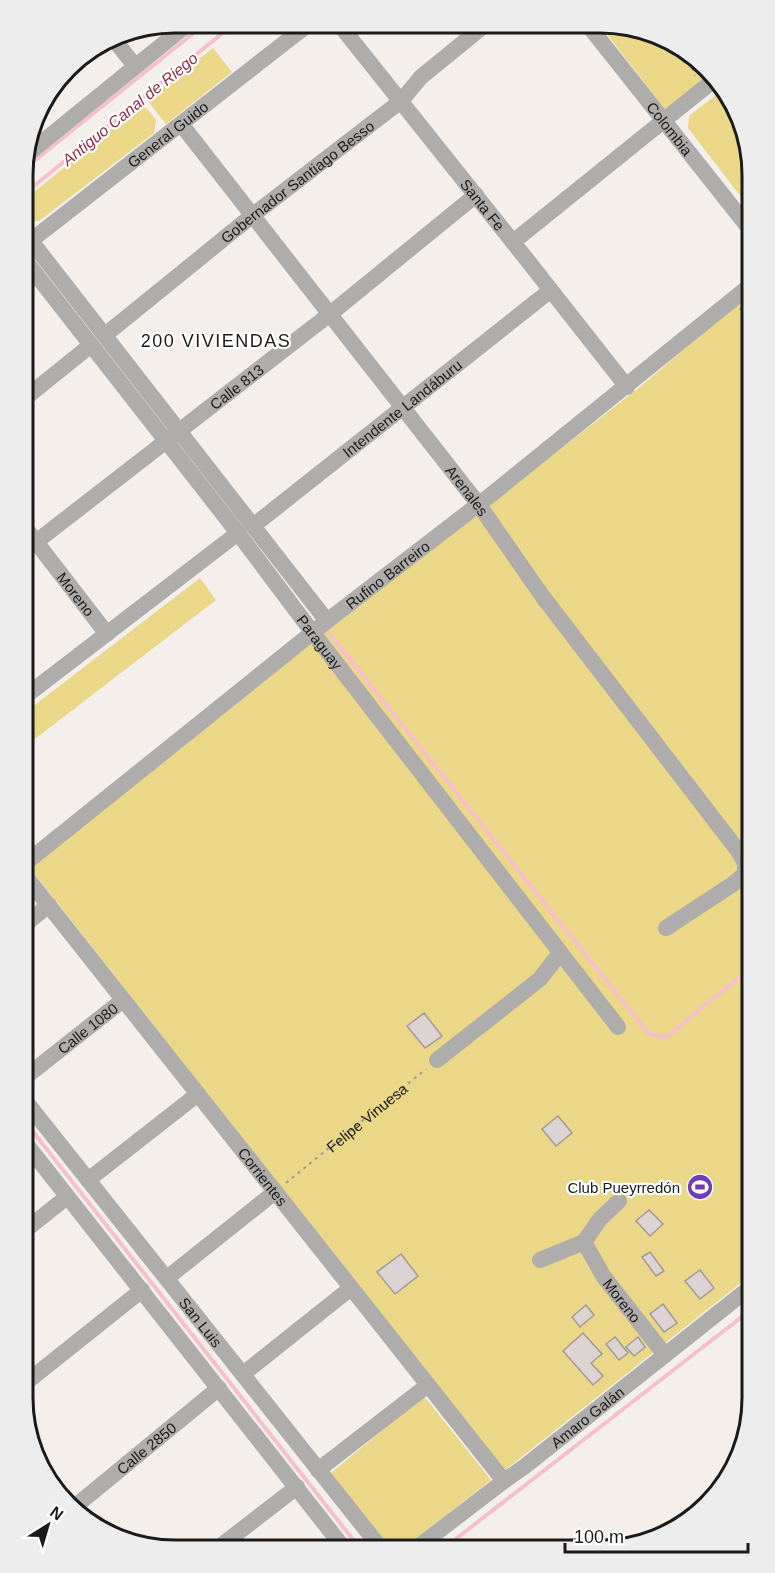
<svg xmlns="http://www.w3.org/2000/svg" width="775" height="1573" font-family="Arial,sans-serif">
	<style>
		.green { fill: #ead787 }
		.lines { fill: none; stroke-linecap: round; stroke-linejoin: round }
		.stream { stroke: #f6c0ca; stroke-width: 4 }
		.building { fill: #dbd4d2; stroke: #a19a99; stroke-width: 1.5 }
		.path { stroke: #9e9996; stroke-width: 2; stroke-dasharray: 3 4.5; stroke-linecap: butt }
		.minor { stroke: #afadab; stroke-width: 16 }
		.labels { text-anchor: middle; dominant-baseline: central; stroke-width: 4.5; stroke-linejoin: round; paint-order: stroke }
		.street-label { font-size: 15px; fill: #1c1a19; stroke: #fff }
		.poi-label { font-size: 15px; fill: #1c1a19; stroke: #fff; text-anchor: end }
		.water-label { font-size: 16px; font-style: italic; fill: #912d4a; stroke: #fff }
		.quarter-label { font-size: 18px; letter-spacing: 1.5px; fill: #1c1a19; stroke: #fff }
		.rim { fill: none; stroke: #1c1a19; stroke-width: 3 }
	</style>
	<rect width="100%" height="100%" fill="#f5efeb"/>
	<!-- green -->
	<g class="green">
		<polygon points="600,25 630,25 700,60 711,76 667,112"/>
		<polygon points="213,48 232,72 166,124 147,100"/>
		<polygon points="721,91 745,126 752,175 752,211 688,128 689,116"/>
		<polygon points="143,104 156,120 154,133 39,221 29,221 24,214 24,200"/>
		<polygon points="752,291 752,1274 504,1471 30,868 317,639 640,387"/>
		<polygon points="200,578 216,600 23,748 23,714"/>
		<polygon points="424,1396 491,1480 406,1546 386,1546 331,1473"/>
	</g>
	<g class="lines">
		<!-- stream -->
		<g class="stream">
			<polyline points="24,169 206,23"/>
			<polyline points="24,194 235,23"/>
			<polyline points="329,633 648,1033 664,1038 670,1034 752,967"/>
			<polyline points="23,1119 358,1546"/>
			<polyline points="455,1540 459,1545"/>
			<polyline points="448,1545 752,1309"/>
		</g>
	</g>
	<!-- building -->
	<g class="building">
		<polygon points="752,297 752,323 740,309"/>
		<polygon points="424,1013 442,1036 425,1048 407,1026"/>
		<polygon points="558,1116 572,1133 556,1146 542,1129"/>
		<polygon points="649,1210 663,1224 650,1236 636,1221"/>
		<polygon points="650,1252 664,1271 656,1276 642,1257"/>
		<polygon points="401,1254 418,1276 395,1294 377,1272"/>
		<polygon points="700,1270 714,1288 700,1299 685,1281"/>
		<polygon points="663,1304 677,1323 664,1332 650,1314"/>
		<polygon points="586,1305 594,1315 580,1327 572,1317"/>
		<polygon points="583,1333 602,1354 591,1363 603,1376 593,1385 563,1351"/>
		<polygon points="615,1337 628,1353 619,1360 606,1344"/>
		<polygon points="638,1337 645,1347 634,1356 626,1347"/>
	</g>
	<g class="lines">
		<!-- path -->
		<g class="path">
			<polyline points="201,32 213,23"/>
			<polyline points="687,54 695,76"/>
			<polyline points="24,176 31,170"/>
			<path id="s1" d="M286,1183L426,1069"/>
		</g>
		<!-- minor -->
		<g class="minor">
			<path id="s2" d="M339,24L524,256L627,387"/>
			<path id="s3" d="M588,25L752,232"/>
			<polyline points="112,37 135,66"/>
			<path id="s4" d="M181,124L479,505L543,597L739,852L745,863V874L733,884L666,928"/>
			<polyline points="24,157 189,23"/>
			<polyline points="24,232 327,621"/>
			<polyline points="513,242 714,80"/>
			<path id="s5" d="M24,246L310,23"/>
			<path id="s6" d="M24,259L238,533L313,633L618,1027"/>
			<path id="s7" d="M105,335L253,215L401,101L421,77L486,24"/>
			<polyline points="24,399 91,345"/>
			<path id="s8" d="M23,525L107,634"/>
			<path id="s9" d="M253,526L551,290"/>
			<path id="s10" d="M23,552L330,314L476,195"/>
			<polyline points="23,698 238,533"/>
			<path id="s11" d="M23,865L327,621L492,494L752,284"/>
			<path id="s12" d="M23,873L504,1481"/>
			<polyline points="23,926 49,905"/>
			<polyline points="437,1060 540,979 560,953"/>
			<path id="s13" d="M23,1079L123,1000"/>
			<path id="s14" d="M23,1098L379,1546"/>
			<polyline points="23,1140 343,1547"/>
			<polyline points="88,1180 198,1094"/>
			<polyline points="23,1232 67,1197"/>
			<path id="s15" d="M584,1242L604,1277L665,1355"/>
			<polyline points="540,1260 584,1242 600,1219 619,1201"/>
			<polyline points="167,1278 275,1192"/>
			<polyline points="243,1374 351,1288"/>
			<polyline points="23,1385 142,1290"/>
			<polyline points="318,1470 428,1385"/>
			<path id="s16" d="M72,1509L219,1388"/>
			<path id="s17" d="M419,1546L504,1481L524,1467L752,1286"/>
			<polyline points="218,1548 297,1487"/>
		</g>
	</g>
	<!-- icons -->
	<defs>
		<g id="stadium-disc" transform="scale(1.35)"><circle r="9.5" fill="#703db4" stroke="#fff"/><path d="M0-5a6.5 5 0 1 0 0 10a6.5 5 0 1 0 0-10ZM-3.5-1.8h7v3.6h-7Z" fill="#fff"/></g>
	</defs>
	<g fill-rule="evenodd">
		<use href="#stadium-disc" x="700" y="1187"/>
	</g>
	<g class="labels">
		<!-- street labels -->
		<g class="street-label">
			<text stroke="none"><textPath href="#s3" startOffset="132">Colombia</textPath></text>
			<text stroke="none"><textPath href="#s5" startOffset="182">General Guido</textPath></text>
			<text stroke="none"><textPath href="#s7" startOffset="246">Gobernador Santiago Besso</textPath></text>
			<text stroke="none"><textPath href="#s2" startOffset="231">Santa Fe</textPath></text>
			<text stroke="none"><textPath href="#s10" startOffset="270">Calle 813</textPath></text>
			<text stroke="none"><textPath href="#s9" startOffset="190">Intendente Landáburu</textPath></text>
			<text stroke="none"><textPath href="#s4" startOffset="465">Arenales</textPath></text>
			<text stroke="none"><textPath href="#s11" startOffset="466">Rufino Barreiro</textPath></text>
			<text stroke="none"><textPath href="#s8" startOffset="87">Moreno</textPath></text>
			<text stroke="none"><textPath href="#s6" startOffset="484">Paraguay</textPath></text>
			<text stroke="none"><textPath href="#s13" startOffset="82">Calle 1080</textPath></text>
			<text stroke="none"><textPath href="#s1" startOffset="104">Felipe Vinuesa</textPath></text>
			<text stroke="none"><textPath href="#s12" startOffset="387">Corrientes</textPath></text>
			<text stroke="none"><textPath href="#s15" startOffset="70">Moreno</textPath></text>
			<text stroke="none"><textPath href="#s14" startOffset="286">San Luis</textPath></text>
			<text stroke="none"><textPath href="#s17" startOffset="212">Amaro Galán</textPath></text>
			<text stroke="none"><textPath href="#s16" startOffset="96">Calle 2850</textPath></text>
		</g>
		<!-- poi labels -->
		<g class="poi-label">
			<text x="680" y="1187">Club Pueyrredón</text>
		</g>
		<!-- water labels -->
		<g class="water-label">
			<text transform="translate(130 109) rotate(-39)">Antiguo Canal de Riego</text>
		</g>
		<!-- quarter labels -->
		<g class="quarter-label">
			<text x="216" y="341">200 VIVIENDAS</text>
		</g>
	</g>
	<!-- crop -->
	<path d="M0 0H775V1573H0ZM175 33H600A142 142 0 0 1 742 175V1398A142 142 0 0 1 600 1540H175A142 142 0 0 1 33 1398V175A142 142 0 0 1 175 33Z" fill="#ededed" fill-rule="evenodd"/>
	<path class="rim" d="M175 33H600A142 142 0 0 1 742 175V1398A142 142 0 0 1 600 1540H175A142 142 0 0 1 33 1398V175A142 142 0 0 1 175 33Z"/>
	<!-- north arrow -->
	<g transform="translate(48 1525) rotate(37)" stroke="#ffffff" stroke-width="4.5" paint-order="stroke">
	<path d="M0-4.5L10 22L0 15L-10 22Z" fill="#1c1a19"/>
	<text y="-9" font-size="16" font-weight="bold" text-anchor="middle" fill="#1c1a19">N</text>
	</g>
	<!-- scale -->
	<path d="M565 1543v9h183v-9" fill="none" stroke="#1c1a19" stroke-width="3"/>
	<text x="574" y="1543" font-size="18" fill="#1c1a19" stroke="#ffffff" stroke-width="4.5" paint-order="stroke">100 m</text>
</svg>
